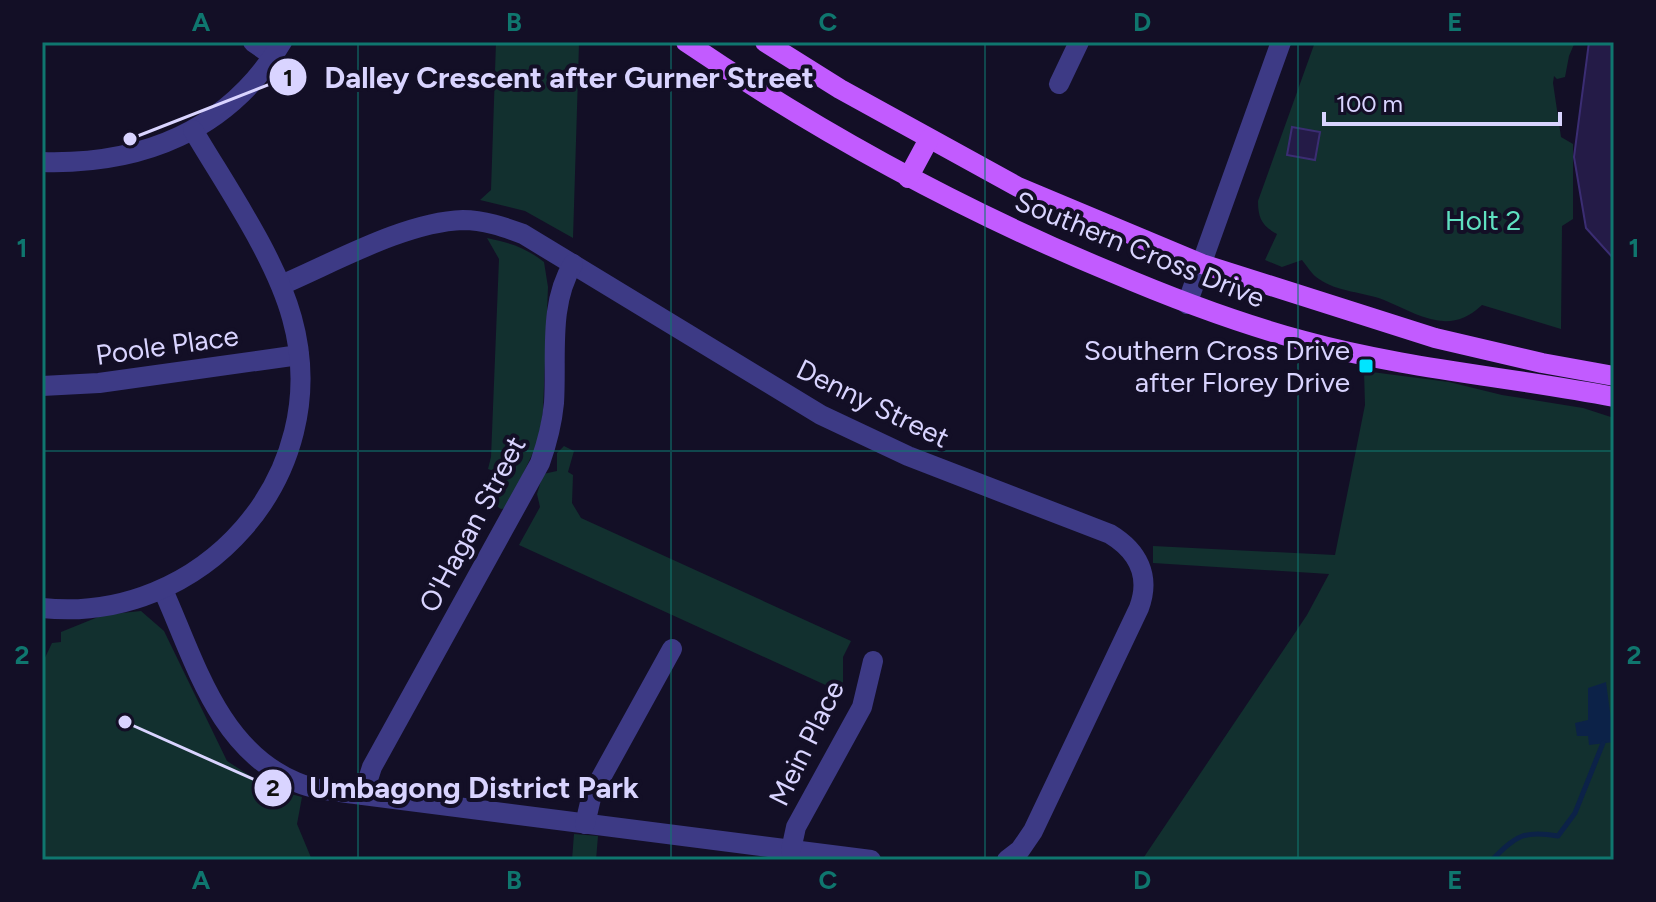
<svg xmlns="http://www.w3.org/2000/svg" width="1656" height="902" font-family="Figtree,sans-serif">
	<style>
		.green { fill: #12302f }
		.water { fill: #0c2248 }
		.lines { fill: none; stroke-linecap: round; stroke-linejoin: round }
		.stream { stroke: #0c2248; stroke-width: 5 }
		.building { fill: #241b47; stroke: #3b2d73; stroke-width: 2 }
		.minor { stroke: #3d3a85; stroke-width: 20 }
		.major { stroke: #c25bff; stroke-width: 20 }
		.grid { fill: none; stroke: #0f766e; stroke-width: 2; stroke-opacity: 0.55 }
		.poi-dot { fill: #00e5ff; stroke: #130f26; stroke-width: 3 }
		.labels { text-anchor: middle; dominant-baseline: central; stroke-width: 8; stroke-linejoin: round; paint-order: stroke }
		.park-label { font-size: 28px; fill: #5fe0c0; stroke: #130f26 }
		.street-label { font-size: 28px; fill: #d9d4ff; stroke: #130f26 }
		.poi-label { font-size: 28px; fill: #d9d4ff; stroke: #130f26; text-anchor: end }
		.leader { fill: none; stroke: #d9d4ff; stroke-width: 3 }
		.callout-dot { fill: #d9d4ff; stroke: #130f26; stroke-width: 3 }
		.mark-label { font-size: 24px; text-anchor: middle; font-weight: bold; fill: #111 }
		.callout-label { font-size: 30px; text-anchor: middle; font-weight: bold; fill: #d9d4ff; stroke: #130f26; stroke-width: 8; stroke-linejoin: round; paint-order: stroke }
		.neatline { fill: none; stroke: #0f766e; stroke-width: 3 }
		.grid-label { font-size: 26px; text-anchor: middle; font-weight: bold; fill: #0f766e }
	</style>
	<rect width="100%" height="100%" fill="#130f26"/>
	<!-- green -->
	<g class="green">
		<polygon points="496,42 582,42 579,44 573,238 525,211 480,200 491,190"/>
		<path d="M1315,42H1575L1569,56L1565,77L1557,79L1554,76L1553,83L1561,137L1573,144V219L1562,226L1561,329L1482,305C1449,337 1418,314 1384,300C1364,292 1337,292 1319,279C1312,275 1307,266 1302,260L1282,267L1265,260L1277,234C1262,226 1258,218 1258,201Z"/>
		<path d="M487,238C510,243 525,247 544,262L548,287L543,411L538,442L507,508L501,509L483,497L494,471L488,469L491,457L499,259Z"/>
		<polygon points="1364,371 1449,382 1502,395 1583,408 1614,418 1614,860 1142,860 1307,615 1329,574 1153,563 1153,546 1335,555 1365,405"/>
		<polygon points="564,446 574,451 568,472 573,475 572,503 581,518 851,641 843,657 843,693 519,545 540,507 537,494 543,474 557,471 557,453"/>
		<polygon points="141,611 164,631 227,761 269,788 302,797 297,824 312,860 42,860 42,664 52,643 61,642 61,632 103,615"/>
		<polygon points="574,834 598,836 596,860 572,860"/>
	</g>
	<!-- water -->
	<polygon class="water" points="1606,682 1614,742 1589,745 1588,736 1577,736 1575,723 1588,720 1588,688"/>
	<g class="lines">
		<!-- stream -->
		<path class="stream" d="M1492,860C1516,836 1523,830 1558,836L1575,813L1603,743"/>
	</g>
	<!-- building -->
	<g class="building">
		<polygon points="1589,42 1614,42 1614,259 1586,228 1574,157"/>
		<polygon points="1292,127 1320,132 1315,160 1287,155"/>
	</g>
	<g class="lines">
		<!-- minor -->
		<g class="minor">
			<polyline points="253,42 273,56"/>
			<polyline points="1059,84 1079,42"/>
			<path d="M42,162C141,165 229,131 282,42"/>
			<path d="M281,285C335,262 405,222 463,220C484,220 504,227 523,234L821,415L908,456L1110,534C1138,551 1151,576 1139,608L1033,831L1020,850L1007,860"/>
			<polyline points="1187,304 1281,42"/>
			<polyline points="42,386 99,383 299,355"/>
			<path d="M163,590C195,661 218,749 296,782C317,791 341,792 363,795L871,860"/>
			<path d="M42,608C202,625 336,475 292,318C275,256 226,186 193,130"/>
			<path d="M363,795L372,767L540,463C547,443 552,424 554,403C557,356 548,305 573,264"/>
			<polyline points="585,824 592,794 672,649"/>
			<polyline points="791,850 796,827 862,707 873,661"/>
		</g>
		<!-- major -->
		<g class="major">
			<path d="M686,42C820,133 961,210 1111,272C1174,299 1238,323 1304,341C1406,369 1511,377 1614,397"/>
			<polyline points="765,42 840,89 1018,187 1202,264 1435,338 1542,363 1614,376"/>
			<polyline points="908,178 929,139"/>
		</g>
	</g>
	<!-- grid -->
	<path class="grid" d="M358,42V860M671,42V860M985,42V860M1298,42V860M42,451H1614"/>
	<!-- markers -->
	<rect class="poi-dot" x="1358" y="358" width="16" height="16" rx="4"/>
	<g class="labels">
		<!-- park labels -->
		<g class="park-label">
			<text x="1483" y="220">Holt 2</text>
		</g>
		<!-- street labels -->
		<g class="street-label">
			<text transform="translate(1140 249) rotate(22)">Southern Cross Drive</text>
			<text transform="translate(167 345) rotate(-8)">Poole Place</text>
			<text transform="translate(873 403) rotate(26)">Denny Street</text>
			<text transform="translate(472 524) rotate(-62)">O'Hagan Street</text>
			<text transform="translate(806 743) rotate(-64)">Mein Place</text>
		</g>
		<!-- poi labels -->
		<g class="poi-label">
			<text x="1350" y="350">Southern Cross Drive<tspan x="1350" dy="32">after Florey Drive</tspan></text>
		</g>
	</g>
	<!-- callouts -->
	<path class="leader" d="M130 139L288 77M125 722L273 788"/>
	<g class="callout-dot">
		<circle cx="130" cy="139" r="8"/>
		<circle cx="125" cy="722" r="8"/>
		<circle cx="288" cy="77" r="20"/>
		<circle cx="273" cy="788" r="20"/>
	</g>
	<g class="mark-label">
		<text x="288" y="86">1</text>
		<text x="273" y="796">2</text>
	</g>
	<g class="callout-label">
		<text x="569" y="88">Dalley Crescent after Gurner Street</text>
		<text x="474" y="798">Umbagong District Park</text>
	</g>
	<!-- border -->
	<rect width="1656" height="902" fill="none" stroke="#130f26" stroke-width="88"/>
	<!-- scale -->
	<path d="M1324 112v12h236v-12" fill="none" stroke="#d9d4ff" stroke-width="4"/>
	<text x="1336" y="112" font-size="24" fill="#d9d4ff" stroke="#130f26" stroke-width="6" paint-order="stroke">100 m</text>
	<rect x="44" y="44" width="1568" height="814" class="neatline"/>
	<g class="grid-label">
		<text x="201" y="31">A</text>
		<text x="514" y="31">B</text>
		<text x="828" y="31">C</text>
		<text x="1142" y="31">D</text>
		<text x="1455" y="31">E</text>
		<text x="22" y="257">1</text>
		<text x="1634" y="257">1</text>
		<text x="22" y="664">2</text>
		<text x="1634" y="664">2</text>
		<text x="201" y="889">A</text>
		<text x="514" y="889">B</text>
		<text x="828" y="889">C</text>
		<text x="1142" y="889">D</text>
		<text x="1455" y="889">E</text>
	</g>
</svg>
